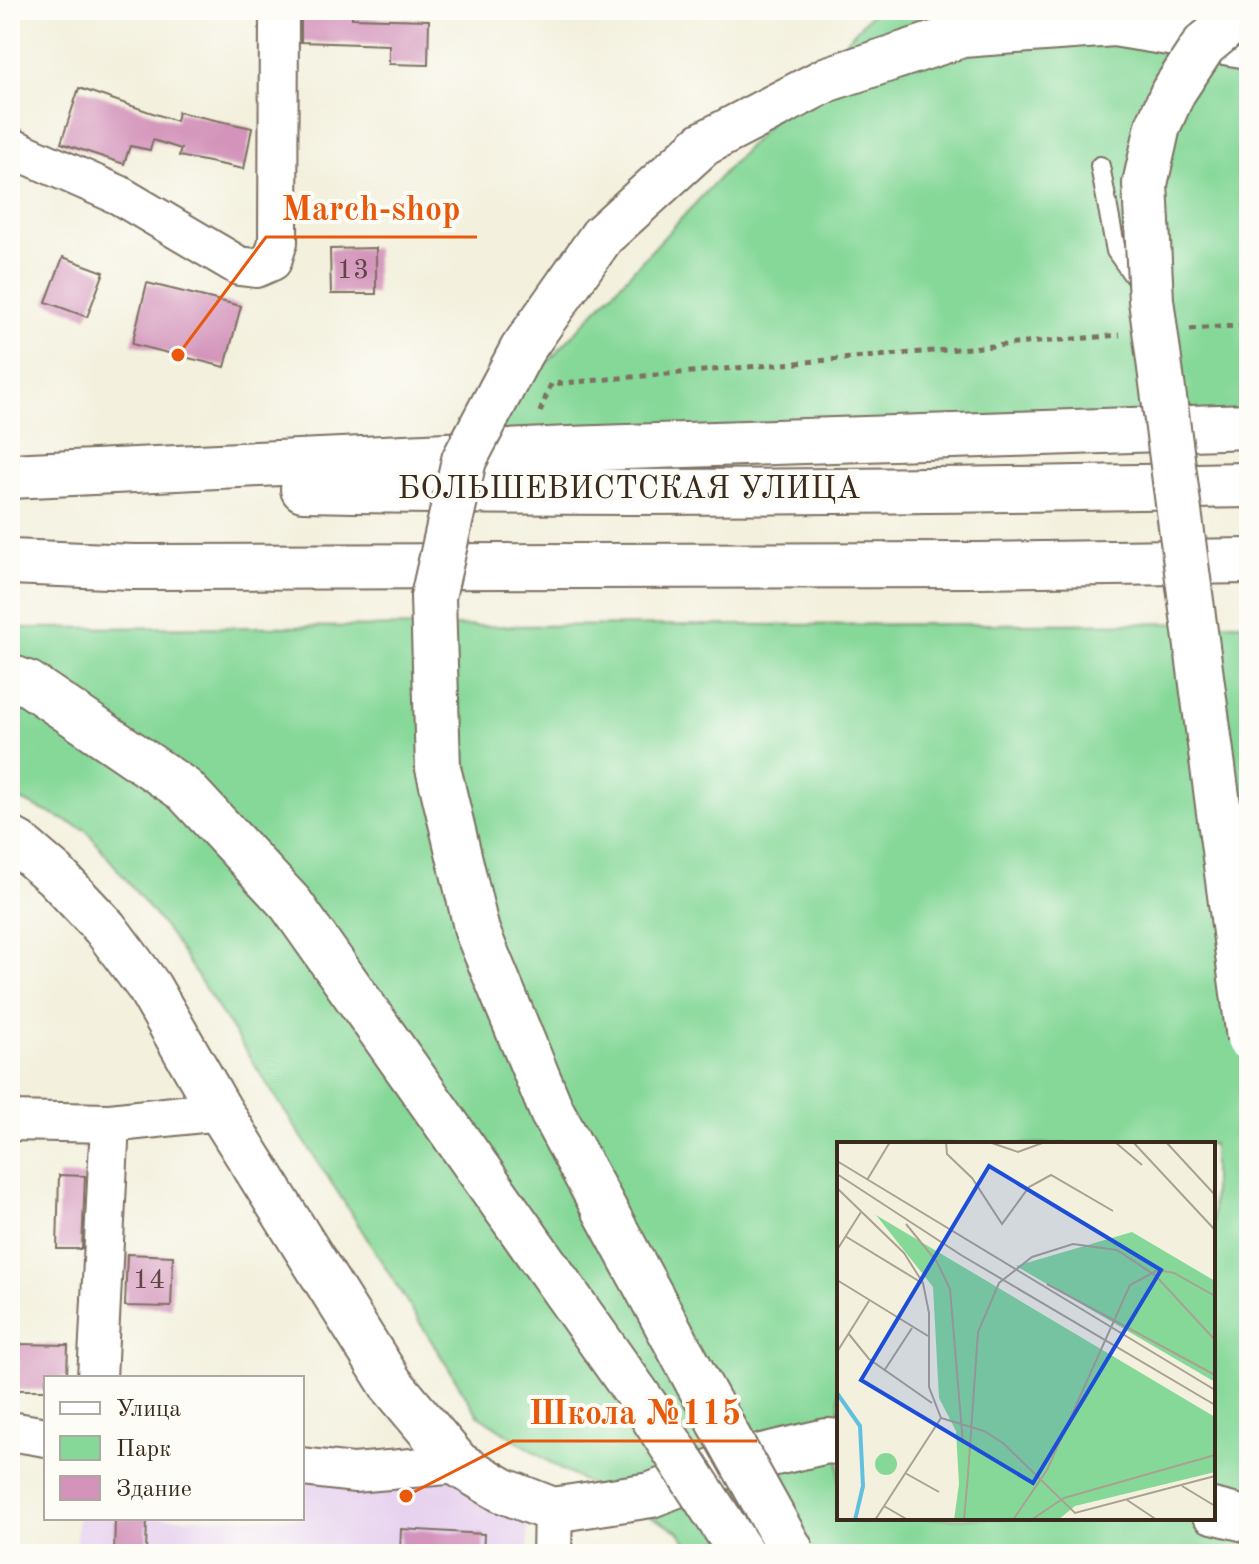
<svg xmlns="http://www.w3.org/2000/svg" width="1259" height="1564" font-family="'Old Standard TT',serif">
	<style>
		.built { fill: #e7d2ef }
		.green { fill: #86d899; stroke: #60815c; stroke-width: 2; fill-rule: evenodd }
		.building { fill: #d393ba }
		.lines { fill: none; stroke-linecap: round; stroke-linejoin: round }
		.lane-casing { stroke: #7b6f61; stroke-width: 22 }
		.street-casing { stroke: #7b6f61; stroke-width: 42 }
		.secondary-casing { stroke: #7b6f61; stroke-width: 48 }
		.highway-casing { stroke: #7b6f61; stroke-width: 48 }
		.path { stroke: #7b6f61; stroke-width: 5; stroke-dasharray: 6 6; stroke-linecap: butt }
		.lane { stroke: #fff; stroke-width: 18 }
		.street { stroke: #fff; stroke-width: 38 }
		.secondary { stroke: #fff; stroke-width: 44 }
		.highway { stroke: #fff; stroke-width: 44 }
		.highway-bridge-casing { stroke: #7b6f61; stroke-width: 48; stroke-linecap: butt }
		.highway-bridge { stroke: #fff; stroke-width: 44 }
		.labels { text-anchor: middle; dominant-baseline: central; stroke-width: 8; stroke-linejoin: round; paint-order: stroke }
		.number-label { font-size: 28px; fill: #614445 }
		.street-label { font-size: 32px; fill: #3b2a1e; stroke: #fdfcf7 }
		.inset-river { fill: none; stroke: #61c0df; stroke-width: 4 }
		.inset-road { fill: none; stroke: #a9a191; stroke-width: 2 }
		.view { fill: #1d4ed8; fill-opacity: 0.15; stroke: #1d4ed8; stroke-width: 4 }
		.inset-edge { fill: none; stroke: #3b2a1e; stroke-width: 4 }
		.leader { fill: none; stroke: #e8590c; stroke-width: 3 }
		.callout-dot { fill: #e8590c; stroke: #fdfcf7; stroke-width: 3 }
		.callout-label { font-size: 34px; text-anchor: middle; font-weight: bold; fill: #e8590c; stroke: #fdfcf7; stroke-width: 8; stroke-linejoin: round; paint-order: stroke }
	</style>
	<rect width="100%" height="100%" fill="#fdfcf7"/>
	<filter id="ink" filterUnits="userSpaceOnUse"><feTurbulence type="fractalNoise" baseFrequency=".0125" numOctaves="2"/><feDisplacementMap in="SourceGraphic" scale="16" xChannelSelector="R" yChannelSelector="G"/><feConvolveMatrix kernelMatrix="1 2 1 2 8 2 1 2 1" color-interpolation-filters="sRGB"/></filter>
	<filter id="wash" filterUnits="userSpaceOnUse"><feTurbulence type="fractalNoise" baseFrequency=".006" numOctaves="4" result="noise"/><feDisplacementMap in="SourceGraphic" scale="32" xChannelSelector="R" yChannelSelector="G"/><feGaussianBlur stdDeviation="1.8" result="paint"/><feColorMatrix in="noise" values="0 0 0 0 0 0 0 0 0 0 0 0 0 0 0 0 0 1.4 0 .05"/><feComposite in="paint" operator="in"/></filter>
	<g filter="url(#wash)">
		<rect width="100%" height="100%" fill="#f3f0dd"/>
		<!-- built -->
		<polygon class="built" points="302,1462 493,1477 526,1515 529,1554 75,1554 78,1518 302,1518"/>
		<!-- green -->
		<g class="green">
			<polygon points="875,10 1249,10 1249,441 467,449"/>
			<path d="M1249,623V1554H694L678,1531L560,1469L478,1415L346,1205L169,933L86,830L10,795V628ZM839,1144H1213V1518H839Z"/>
		</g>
		<g id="blocks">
			<!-- building -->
			<g class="building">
				<polygon points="301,10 352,10 352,18 429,20 428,65 389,64 389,45 301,42"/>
				<polygon points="79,88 176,121 178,112 252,128 244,169 179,156 181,149 153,140 150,150 130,146 124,164 61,143"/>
				<polygon points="376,248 376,294 331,294 330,249"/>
				<polygon points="63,257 104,272 87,317 46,302"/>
				<polygon points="147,283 241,306 225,367 132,344"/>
				<polygon points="59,1175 85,1176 82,1249 57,1249"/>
				<polygon points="127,1254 173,1256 171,1307 125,1306"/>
				<polygon points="17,1344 68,1345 67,1378 46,1378 46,1390 16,1390"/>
				<polygon points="115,1518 147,1518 146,1554 114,1554"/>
				<polygon points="401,1529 484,1534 483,1554 400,1554"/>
			</g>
		</g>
	</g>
	<g filter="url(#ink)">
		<use href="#blocks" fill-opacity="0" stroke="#7b6f61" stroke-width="2"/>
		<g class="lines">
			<!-- lane casing -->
			<g class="lane-casing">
				<polyline id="lane" points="1100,166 1116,251 1140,285"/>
			</g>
			<!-- street casing -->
			<g class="street-casing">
				<g id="street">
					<polyline points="10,147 119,195 239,266 256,268 272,261 278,242 279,10"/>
					<polyline points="10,1121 110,1123 220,1111"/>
					<polyline points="97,1378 110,1123"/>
					<polyline points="10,1431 46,1437"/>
					<polyline points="302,1467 354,1473 458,1464"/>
					<polyline points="552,1554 553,1510"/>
				</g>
			</g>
			<!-- secondary casing -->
			<g class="secondary-casing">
				<g id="secondary">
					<polyline points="10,839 19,844 55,875 105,928 149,987 220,1111 391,1384 458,1464 502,1490 553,1510 651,1495 736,1462 827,1441 839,1442"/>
					<polyline points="1213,1511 1249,1520"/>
				</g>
			</g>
			<!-- highway casing -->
			<g class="highway-casing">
				<g id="highway">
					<polyline points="602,236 703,144 828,79 962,35 1114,24 1249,46"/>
					<polyline points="10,476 569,449 1249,426"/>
					<path d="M303,489C619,495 934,491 1249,485"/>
					<polyline points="10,562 133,567 979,565 1249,561"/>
					<polyline points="10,677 29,684 185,790 291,904 649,1411"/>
					<polyline points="552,1112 698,1383"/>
				</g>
			</g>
			<!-- path -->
			<g class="path">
				<polyline points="1190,329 1249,325"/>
				<polyline points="540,412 551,384 1120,335"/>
			</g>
			<!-- lane -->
			<use href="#lane" class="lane"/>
			<!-- street -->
			<use href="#street" class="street"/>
			<!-- secondary -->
			<use href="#secondary" class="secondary"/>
			<!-- highway -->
			<use href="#highway" class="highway"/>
			<!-- highway-bridge casing -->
			<g class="highway-bridge-casing">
				<g id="highway-bridge">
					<polyline points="1249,10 1244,12 1204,45 1173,92 1158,126 1145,184 1151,300 1249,1038"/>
					<polyline points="552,1112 477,931 438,768 433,597 464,460 522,350 602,236"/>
					<polyline points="698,1383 793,1554"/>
					<polyline points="649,1411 742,1554"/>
				</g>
			</g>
			<!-- highway-bridge -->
			<use href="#highway-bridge" class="highway-bridge"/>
		</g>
	</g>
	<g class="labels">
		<!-- number labels -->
		<g class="number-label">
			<text x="353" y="271">13</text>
			<text x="149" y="1281">14</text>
		</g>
		<!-- street labels -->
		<g class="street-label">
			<text x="629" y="490">БОЛЬШЕВИСТСКАЯ УЛИЦА</text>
		</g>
	</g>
	<!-- overview -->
	<g transform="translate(837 1142)">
		<rect width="378" height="378" fill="#f3f0dd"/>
		<path d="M39,73L378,275V330L238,364L221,378H117L122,342L119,289L102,256L96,145ZM295,90L378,139V240L179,124ZM38 322a11 11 0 1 1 22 0a11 11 0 1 1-22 0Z" fill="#86d899"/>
		<path class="inset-river" d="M0,251L23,284L26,344L18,378"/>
		<path class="inset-road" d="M109,0L110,12L135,36L165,82L192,45L214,33L276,69M152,0L181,10L208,0M278,0L305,23M296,0L378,88M329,0L378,53M0,19L378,248M0,32L124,113L378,263M30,38L53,0M0,46L67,111L86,141L92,171V245L104,276L147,289L166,301L238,371L378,334M69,82L100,120L113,147L126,302M8,94L85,141M0,108L24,70M0,138L91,194M210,142L378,233M11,191L32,217L95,261M0,210L32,159M47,229L75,186M68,331L102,350M131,332L141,190L162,141L195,115L236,102L280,108L319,134L378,198M345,344L378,364M290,358L320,378M47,364L71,378M38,378L104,276M127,378L131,332M176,378L210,328L293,143L321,128L337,131L378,154M194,378L227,356L378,313"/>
		<path class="view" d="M152,24L324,128L196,341L24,238Z"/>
		<rect width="378" height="378" class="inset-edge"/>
	</g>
	<!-- callouts -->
	<path class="leader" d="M178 355L266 237H477M406 1496L513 1441H757"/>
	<g class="callout-dot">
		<circle cx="178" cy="355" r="8"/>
		<circle cx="406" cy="1496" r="8"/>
	</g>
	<g class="callout-label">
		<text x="371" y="220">March-shop</text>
		<text x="635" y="1424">Школа №115</text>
	</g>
	<!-- margin -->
	<rect width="1259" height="1564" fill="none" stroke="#fdfcf7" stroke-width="40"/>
	<!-- legend -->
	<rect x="44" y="1376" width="260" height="144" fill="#fdfcf7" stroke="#afa8a0" stroke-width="2"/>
	<rect x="60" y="1402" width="40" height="12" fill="#ffffff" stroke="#afa8a0" stroke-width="2"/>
	<text x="116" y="1416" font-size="24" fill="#3b2a1e">Улица</text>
	<rect x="60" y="1436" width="40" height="24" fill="#86d899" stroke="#afa8a0" stroke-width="2"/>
	<text x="116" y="1456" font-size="24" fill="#3b2a1e">Парк</text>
	<rect x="60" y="1476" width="40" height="24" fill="#d393ba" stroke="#afa8a0" stroke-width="2"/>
	<text x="116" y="1496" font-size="24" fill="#3b2a1e">Здание</text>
</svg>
